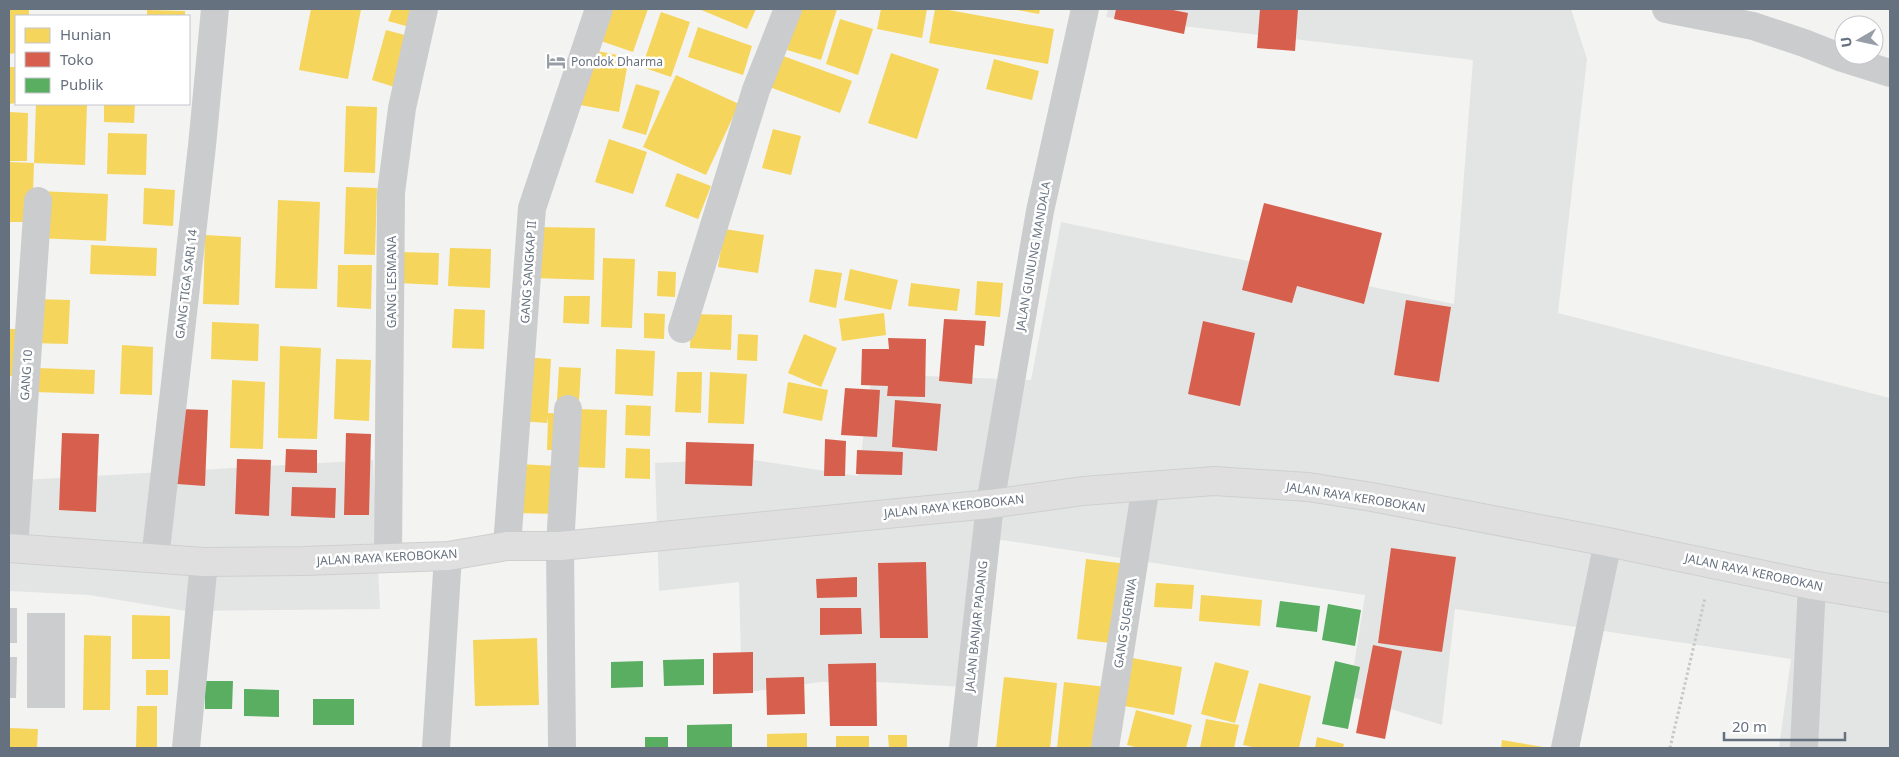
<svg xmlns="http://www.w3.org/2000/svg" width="1899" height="757" font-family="'Noto Sans',sans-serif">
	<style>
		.built { fill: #e3e5e4 }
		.homes { fill: #f6d55c }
		.shops { fill: #d6604d }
		.public { fill: #5aae61 }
		.building { fill: #cccdce }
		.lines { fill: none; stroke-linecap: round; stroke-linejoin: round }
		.major-casing { stroke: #cfcfd0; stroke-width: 30 }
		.path { stroke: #c8c8c9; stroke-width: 3; stroke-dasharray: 2.5 2.5; stroke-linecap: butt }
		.minor { stroke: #cbcccd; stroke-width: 28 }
		.major { stroke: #dfdfe0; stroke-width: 28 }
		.labels { text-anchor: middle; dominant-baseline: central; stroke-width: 5; stroke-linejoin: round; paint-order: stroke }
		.poi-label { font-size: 12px; fill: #66717f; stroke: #fff; text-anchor: start }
		.street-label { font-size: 12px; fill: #66717f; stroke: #fff }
	</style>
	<rect width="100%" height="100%" fill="#f3f3f2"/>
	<!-- built -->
	<g class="built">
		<polygon points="1108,9 1571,9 1587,59 1558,313 1890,398 1890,748 1779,748 1791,659 1455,609 1442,725 1349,696 1365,595 1002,540 994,544 963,687 878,682 820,682 742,693 739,582 659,591 655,463 748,459 858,476 872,374 1031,380 1061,222 1454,304 1473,60 1106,17"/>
		<polygon points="373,460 380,609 186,611 89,595 9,591 9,478 22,480"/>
	</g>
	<!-- homes -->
	<g class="homes">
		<polygon points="9,9 29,9 29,16 16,16 16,53 9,54"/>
		<polygon points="311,9 361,9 348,79 299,70"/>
		<polygon points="392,9 419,9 413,28 388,21"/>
		<polygon points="605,9 648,9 633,52 595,39"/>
		<polygon points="699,9 756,9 747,29"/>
		<polygon points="800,9 837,9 821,60 787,50"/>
		<polygon points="881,9 927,9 922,38 877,29"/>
		<polygon points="935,9 943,9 1054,29 1048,64 929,43"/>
		<polygon points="1012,9 1040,9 1039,14"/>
		<polygon points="147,10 185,11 185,16 147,16"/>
		<polygon points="661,12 690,22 671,77 642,67"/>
		<polygon points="840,19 873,29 858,75 826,64"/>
		<polygon points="698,27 752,46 743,75 688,57"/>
		<polygon points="386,30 416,38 401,89 372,80"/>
		<polygon points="591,50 629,57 619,112 580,105"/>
		<polygon points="775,53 852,81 840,113 764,85"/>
		<polygon points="891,53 939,69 917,139 868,123"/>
		<polygon points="994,59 1039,71 1032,100 986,89"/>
		<polygon points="9,67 16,67 16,103 9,104"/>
		<polygon points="676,75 739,104 706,175 643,147"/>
		<polygon points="636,84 660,91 646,135 622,128"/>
		<polygon points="36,104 87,104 85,165 34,163"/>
		<polygon points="104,104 135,104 134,123 104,122"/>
		<polygon points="346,106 377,107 375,173 344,172"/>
		<polygon points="9,112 28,113 27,161 9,161"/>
		<polygon points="773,129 801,136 791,175 762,168"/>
		<polygon points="108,133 147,134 146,175 107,174"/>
		<polygon points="609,139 647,152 633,194 595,182"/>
		<polygon points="9,162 34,163 32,222 9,222"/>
		<polygon points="677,173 711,186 698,219 665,206"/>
		<polygon points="346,187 377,188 375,255 344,254"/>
		<polygon points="144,188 175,190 173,226 143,224"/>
		<polygon points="38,191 108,194 106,241 36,238"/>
		<polygon points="278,200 320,202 317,289 275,288"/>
		<polygon points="535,227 595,228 594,280 534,278"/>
		<polygon points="724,229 764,235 758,273 718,267"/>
		<polygon points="205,235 241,237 239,305 203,304"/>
		<polygon points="91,245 157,248 156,276 90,274"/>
		<polygon points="450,248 491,249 490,288 448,286"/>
		<polygon points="399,252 439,253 438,285 398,283"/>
		<polygon points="603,258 635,259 632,328 601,327"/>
		<polygon points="338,265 372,265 371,309 337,307"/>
		<polygon points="815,269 842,273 836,308 809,302"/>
		<polygon points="850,269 898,280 891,310 844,300"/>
		<polygon points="658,271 676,272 675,297 657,296"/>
		<polygon points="977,281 1003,283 1000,317 975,315"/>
		<polygon points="911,283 960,289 957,311 908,306"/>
		<polygon points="564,296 590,296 589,324 563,323"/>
		<polygon points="33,299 70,300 68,344 31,343"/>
		<polygon points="454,309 485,310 484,349 452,348"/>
		<polygon points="644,313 665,314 664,339 644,338"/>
		<polygon points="884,313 886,335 842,341 839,319"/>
		<polygon points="691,314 732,315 731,350 690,348"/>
		<polygon points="212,322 259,324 258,361 211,359"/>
		<polygon points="9,329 17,329 16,376 9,376"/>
		<polygon points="738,334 758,335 757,361 737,360"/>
		<polygon points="804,334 837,348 821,387 788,373"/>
		<polygon points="122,345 153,347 152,395 120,394"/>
		<polygon points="280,346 321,348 317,439 278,438"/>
		<polygon points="616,349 655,351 653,396 615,394"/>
		<polygon points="522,357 551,359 548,413 566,414 565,450 547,450 548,417 547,423 519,421"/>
		<polygon points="336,359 371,360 369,421 334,419"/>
		<polygon points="559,367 581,368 579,401 557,400"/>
		<polygon points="36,368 95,370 94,394 35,392"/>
		<polygon points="677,372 702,372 701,413 675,412"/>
		<polygon points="710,372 747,374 744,424 708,423"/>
		<polygon points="232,380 265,382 263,449 230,448"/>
		<polygon points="788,382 828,390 822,421 783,413"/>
		<polygon points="626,405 651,406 650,436 625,435"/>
		<polygon points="578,409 607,410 605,468 576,467"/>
		<polygon points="626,448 650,449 650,479 625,478"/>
		<polygon points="519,464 557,466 556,514 517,513"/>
		<polygon points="1086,559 1127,564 1119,644 1077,639"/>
		<polygon points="1156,583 1194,585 1192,609 1154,607"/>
		<polygon points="1201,595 1262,600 1260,626 1199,621"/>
		<polygon points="132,615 170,616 170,659 132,659"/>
		<polygon points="84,635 111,636 110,710 83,710"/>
		<polygon points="537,638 539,705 475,706 473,640"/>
		<polygon points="1127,657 1182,667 1174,715 1119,705"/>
		<polygon points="1215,662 1249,671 1235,723 1201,714"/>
		<rect x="146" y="670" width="22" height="25"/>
		<polygon points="1004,677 1057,683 1050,748 996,748"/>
		<polygon points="1064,682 1106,687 1099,748 1057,748"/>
		<polygon points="1259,683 1311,696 1299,748 1257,748 1243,745"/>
		<polygon points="137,706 157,706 157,748 136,748"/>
		<polygon points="1136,710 1192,725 1186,748 1139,748 1127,745"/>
		<polygon points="1206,719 1239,725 1234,748 1200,748"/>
		<polygon points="9,728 38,729 37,748 9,748"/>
		<polygon points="807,733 807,748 767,748 767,734"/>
		<polygon points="888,735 907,735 907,748 889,748"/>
		<rect x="836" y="736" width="33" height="12"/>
		<polygon points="1317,737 1344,744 1343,748 1315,748"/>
		<polygon points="1502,740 1543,747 1543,748 1501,748"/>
	</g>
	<!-- shops -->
	<g class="shops">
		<polygon points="1116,9 1168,9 1188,13 1184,34 1114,19"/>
		<polygon points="1260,9 1298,9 1295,51 1257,48"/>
		<polygon points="1264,203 1382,233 1364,304 1297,286 1292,303 1242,290"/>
		<polygon points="1406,300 1451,307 1439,382 1394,375"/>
		<polygon points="944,319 986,321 984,346 975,345 972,384 939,381"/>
		<polygon points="1203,321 1255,333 1240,406 1188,394"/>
		<polygon points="888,338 926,339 925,397 887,396 888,386 861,385 862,349 889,349"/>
		<polygon points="845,388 880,390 877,437 841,435"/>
		<polygon points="895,400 941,404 937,451 892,447"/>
		<polygon points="179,409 208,410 205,486 177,484"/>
		<polygon points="62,433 99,434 96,512 59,510"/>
		<polygon points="346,433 371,434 369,515 344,515"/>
		<polygon points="825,439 846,441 845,476 824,476"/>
		<polygon points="686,442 754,444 752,486 685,484"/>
		<polygon points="286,449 317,450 317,473 285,472"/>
		<polygon points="857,450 903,452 902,475 856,474"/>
		<polygon points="237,459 271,460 269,516 235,514"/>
		<polygon points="292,487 336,488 335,518 291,516"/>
		<polygon points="1391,548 1456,557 1442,652 1378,643"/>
		<polygon points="926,562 928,638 880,638 878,563"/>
		<polygon points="857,577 857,597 817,598 816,579"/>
		<polygon points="820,608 861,608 862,634 820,635"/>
		<polygon points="1373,645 1402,651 1385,739 1356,733"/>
		<polygon points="753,652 753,693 713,694 713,653"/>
		<polygon points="876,663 877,726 830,726 828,664"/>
		<polygon points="804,677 805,714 767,715 766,678"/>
	</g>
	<!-- public -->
	<g class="public">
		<polygon points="1280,601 1320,606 1317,632 1276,627"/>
		<polygon points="1328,604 1361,610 1355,646 1322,640"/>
		<polygon points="704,659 704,685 664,686 663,660"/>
		<polygon points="643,661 643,687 611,688 611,662"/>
		<polygon points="1335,661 1360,667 1348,729 1322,724"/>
		<polygon points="205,681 233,681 232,709 205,709"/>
		<polygon points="244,689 279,690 279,717 244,716"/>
		<rect x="313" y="699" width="41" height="26"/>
		<polygon points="732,724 732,748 687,748 687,725"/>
		<rect x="645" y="737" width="23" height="11"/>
	</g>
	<!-- building -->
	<g class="building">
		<rect x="9" y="608" width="8" height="35"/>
		<rect x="27" y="613" width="38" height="95"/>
		<polygon points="9,657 17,657 16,698 9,698"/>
	</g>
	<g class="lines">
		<!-- major casing -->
		<g class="major-casing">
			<polyline id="major" points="9,548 204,562 304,561 448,556 507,546 560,546 990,504 1083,491 1214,481 1308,487 1372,497 1608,542 1812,585 1890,598"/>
		</g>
		<!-- path -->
		<polyline class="path" points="1670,748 1705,598"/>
		<!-- minor -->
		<g class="minor">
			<polyline points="1666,9 1753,26 1804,43 1842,58 1890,73"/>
			<polyline points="682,329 756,90 788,9"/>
			<polyline points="507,546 532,208 599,9"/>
			<polyline points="14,548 38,201"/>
			<polyline points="388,557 391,193 402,108 424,9"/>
			<polyline points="155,559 202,146 215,9"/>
			<polyline points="186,748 204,562"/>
			<polyline points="436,748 448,556"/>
			<polyline points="562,748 560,546 568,409"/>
			<polyline points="963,748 990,504 1040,211 1085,9"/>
			<polyline points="1105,748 1144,498"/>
			<polyline points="1565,748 1608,542"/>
			<polyline points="1804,748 1812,585"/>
		</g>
		<!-- major -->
		<use href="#major" class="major"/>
	</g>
	<!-- icons -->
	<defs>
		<g id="hotel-bare" transform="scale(1.5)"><path d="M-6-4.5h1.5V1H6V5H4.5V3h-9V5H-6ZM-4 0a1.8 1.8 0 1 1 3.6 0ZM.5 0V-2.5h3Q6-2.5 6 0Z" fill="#979ea7" stroke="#fff" stroke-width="2.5" paint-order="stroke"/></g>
	</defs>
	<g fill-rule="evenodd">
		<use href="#hotel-bare" x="556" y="61"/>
	</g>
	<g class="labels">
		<!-- poi labels -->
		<g class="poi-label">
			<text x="571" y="61">Pondok Dharma</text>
		</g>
		<!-- street labels -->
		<g class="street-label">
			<text transform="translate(1033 256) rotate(-80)">JALAN GUNUNG MANDALA</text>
			<text transform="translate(528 272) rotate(-86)">GANG SANGKAP II</text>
			<text transform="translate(391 282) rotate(-90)">GANG LESMANA</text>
			<text transform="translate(186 284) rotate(-83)">GANG TIGA SARI 14</text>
			<text transform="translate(26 375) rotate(-86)">GANG 10</text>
			<text transform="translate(1356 497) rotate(9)">JALAN RAYA KEROBOKAN</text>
			<text transform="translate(954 506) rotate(-6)">JALAN RAYA KEROBOKAN</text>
			<text transform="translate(387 557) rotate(-3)">JALAN RAYA KEROBOKAN</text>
			<text transform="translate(1754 572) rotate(12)">JALAN RAYA KEROBOKAN</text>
			<text transform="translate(1125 623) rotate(-81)">GANG SUGRIWA</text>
			<text transform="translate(976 626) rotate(-84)">JALAN BANJAR PADANG</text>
		</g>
	</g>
	<!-- border -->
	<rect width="1899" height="757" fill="none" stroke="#66717f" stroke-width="20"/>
	<!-- legend -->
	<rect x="15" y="15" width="175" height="90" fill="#ffffff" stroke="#c2c6cc"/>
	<rect x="25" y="28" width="25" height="15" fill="#f6d55c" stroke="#c2c6cc"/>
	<text x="60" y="40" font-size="15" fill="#66717f">Hunian</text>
	<rect x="25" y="52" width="25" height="15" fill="#d6604d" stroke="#c2c6cc"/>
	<text x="60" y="65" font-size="15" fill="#66717f">Toko</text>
	<rect x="25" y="78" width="25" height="15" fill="#5aae61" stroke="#c2c6cc"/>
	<text x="60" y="90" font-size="15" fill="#66717f">Publik</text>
	<!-- north arrow -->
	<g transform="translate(1859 40) rotate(261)"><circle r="24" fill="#ffffff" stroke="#c2c6cc"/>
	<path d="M0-4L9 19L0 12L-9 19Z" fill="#979ea7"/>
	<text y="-8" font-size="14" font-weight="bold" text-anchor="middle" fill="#66717f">U</text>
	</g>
	<!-- scale -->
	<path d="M1724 732v8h121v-8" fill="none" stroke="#66717f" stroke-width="2.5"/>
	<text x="1732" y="732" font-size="15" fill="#66717f" stroke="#ffffff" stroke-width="4" paint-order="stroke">20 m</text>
</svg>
